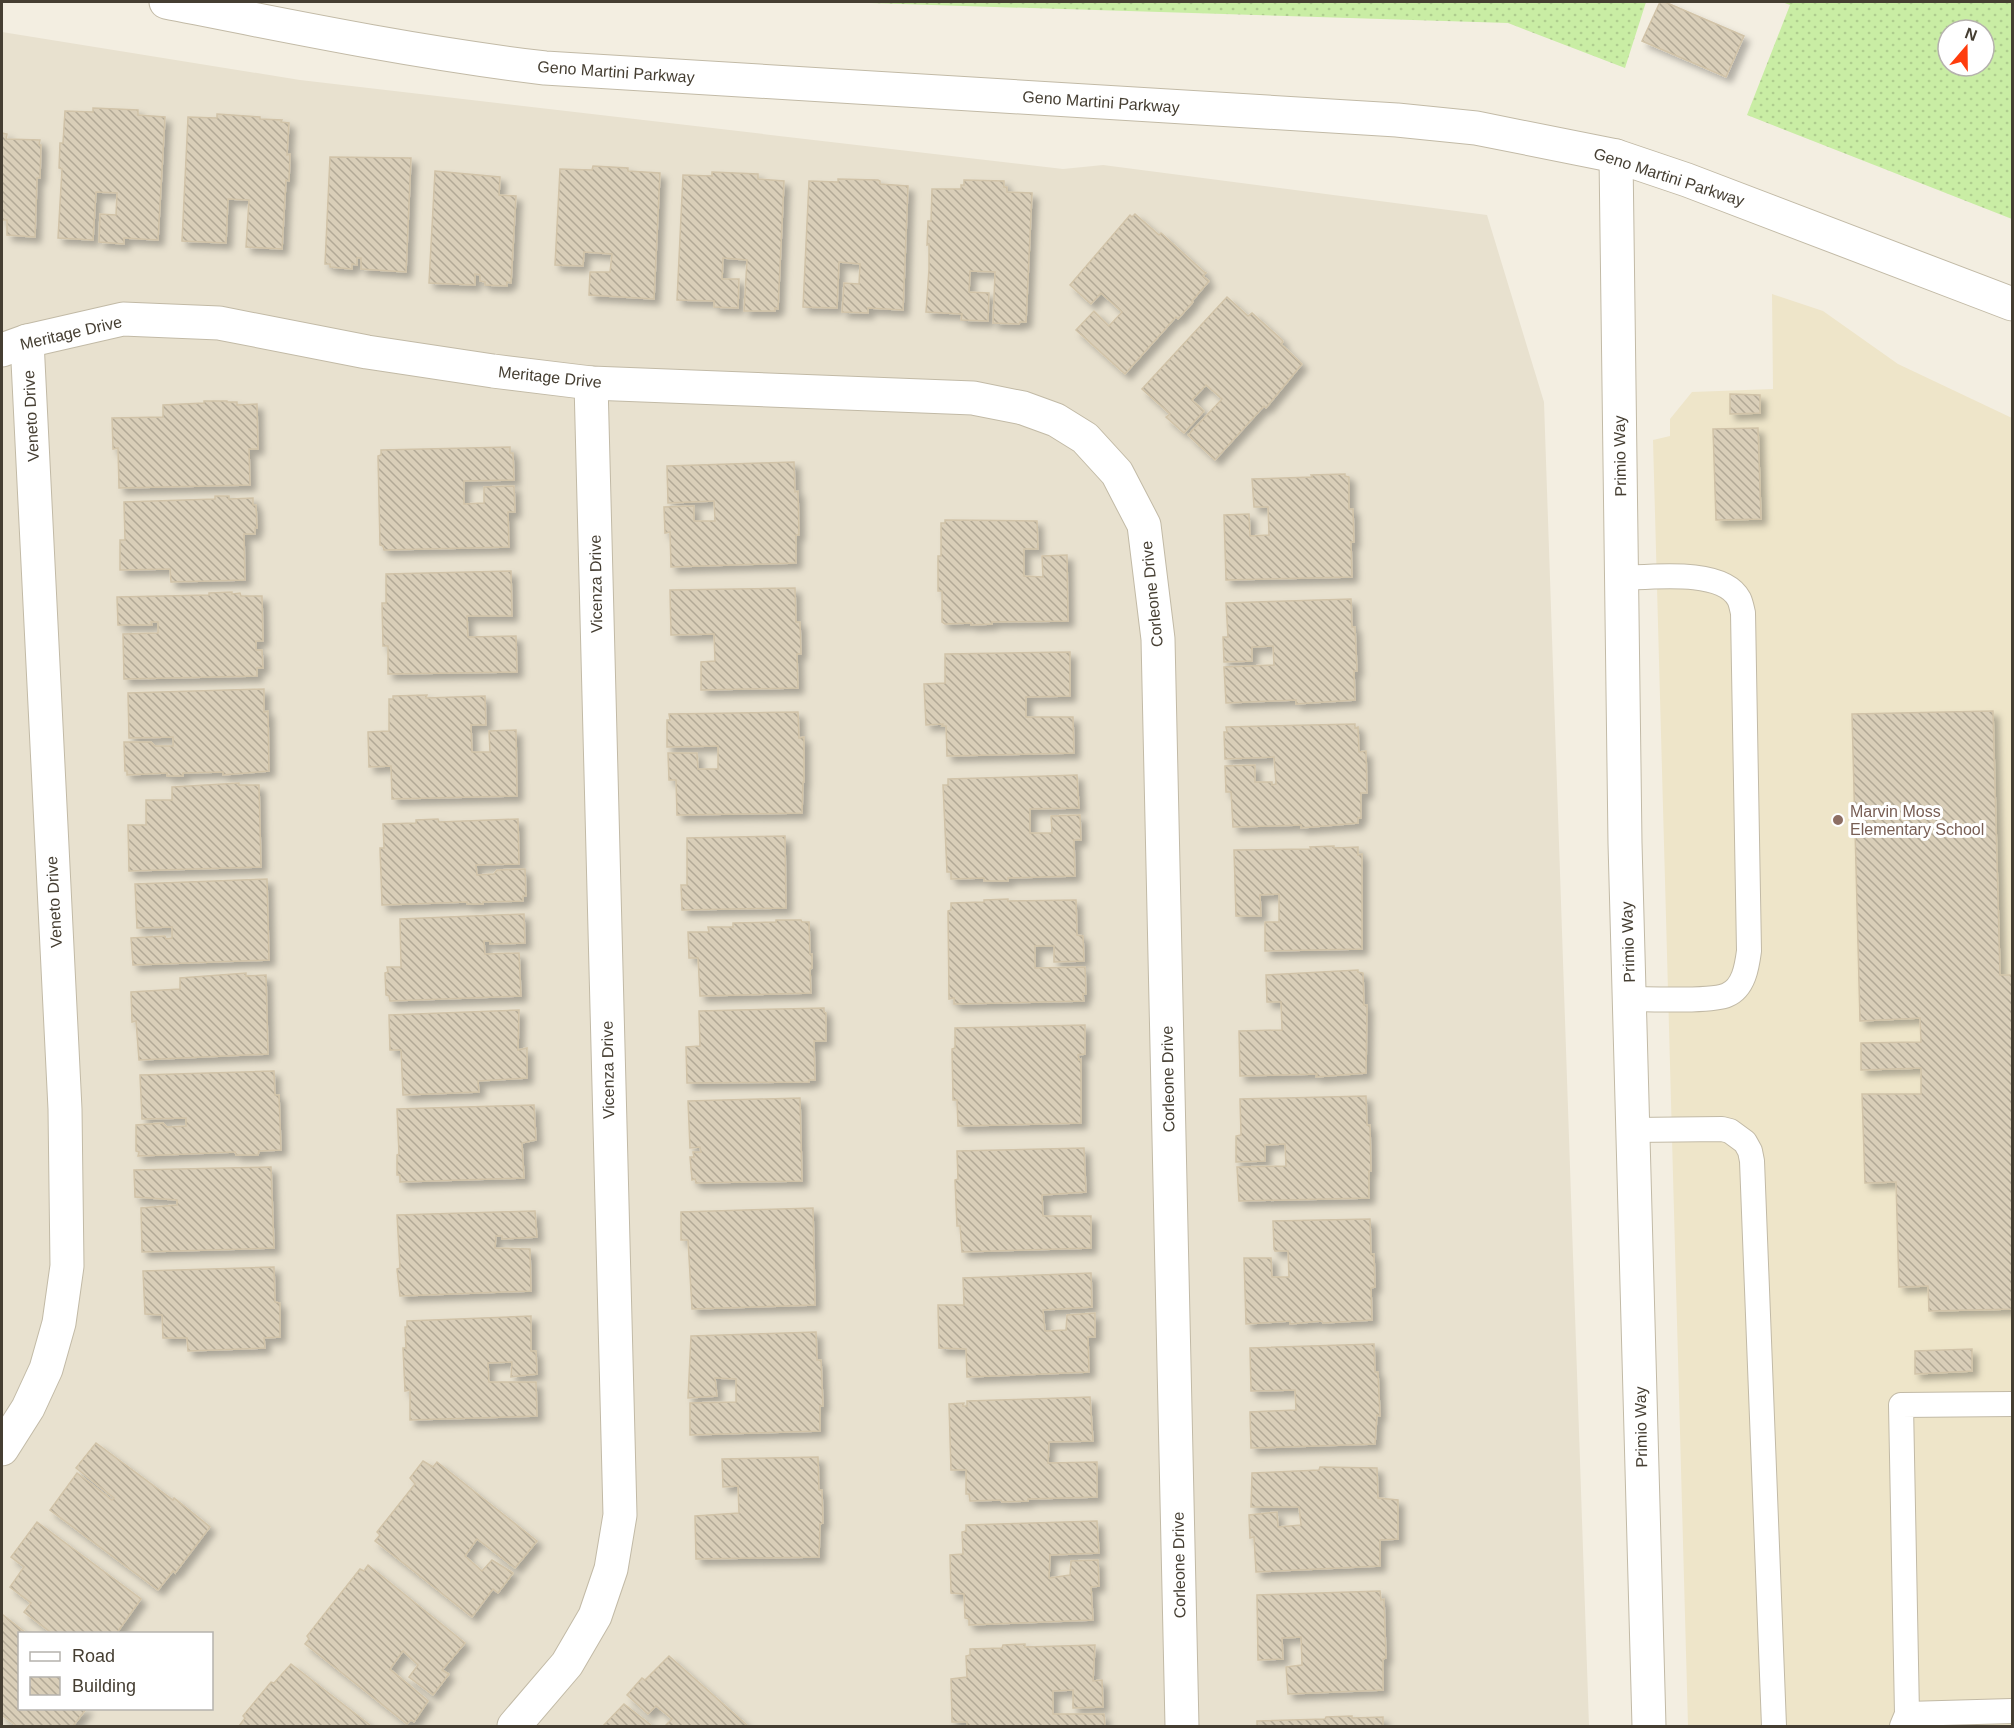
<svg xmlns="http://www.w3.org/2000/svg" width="2014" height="1728" font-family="Helvetica,sans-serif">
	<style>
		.residential { fill: #e8e1cf; fill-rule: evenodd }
		.education { fill: #eee5c9 }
		.grass { fill: url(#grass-dots); fill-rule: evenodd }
		.building { fill: url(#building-back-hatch); stroke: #d1c3a8; stroke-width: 1.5; filter: url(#shadow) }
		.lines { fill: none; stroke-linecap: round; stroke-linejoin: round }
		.service-casing { stroke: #c2baa6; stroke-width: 26 }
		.minor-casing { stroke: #c2baa6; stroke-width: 35 }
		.tertiary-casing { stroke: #c2baa6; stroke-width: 35 }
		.service { stroke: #fff; stroke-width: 24 }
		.minor { stroke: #fff; stroke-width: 33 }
		.tertiary { stroke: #fff; stroke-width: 33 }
		.education-dot { fill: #8d6e63; stroke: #fff; stroke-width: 2 }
		.labels { text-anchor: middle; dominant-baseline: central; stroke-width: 6; stroke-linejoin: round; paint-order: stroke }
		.street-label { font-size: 16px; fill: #453e32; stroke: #fff }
		.education-label { font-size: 16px; fill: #785e54; stroke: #fff; text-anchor: start }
	</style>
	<defs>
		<pattern id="grass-dots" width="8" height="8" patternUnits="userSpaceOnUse" patternTransform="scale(1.5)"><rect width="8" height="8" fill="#c9eda4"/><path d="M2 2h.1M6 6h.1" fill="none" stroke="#aecc8e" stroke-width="1.8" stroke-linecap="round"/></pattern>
		<pattern id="building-back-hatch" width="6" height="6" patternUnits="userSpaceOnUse" patternTransform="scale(1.5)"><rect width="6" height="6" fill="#d9ceb8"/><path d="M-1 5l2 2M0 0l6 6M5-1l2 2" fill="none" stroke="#b2a996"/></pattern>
		<filter id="shadow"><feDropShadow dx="5.5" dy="5.5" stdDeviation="3" flood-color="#0004"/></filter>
	</defs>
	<rect width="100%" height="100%" fill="#f3eee1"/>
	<!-- residential -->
	<path class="residential" d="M2,32L300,80L1063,169L1103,165L1487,215L1544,402L1589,1726H2ZM20,1634H212V1708H20Z"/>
	<!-- education -->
	<polygon class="education" points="1772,294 1823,311 1898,364 2012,418 2012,1726 1688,1726 1653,440 1670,436 1670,419 1692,392 1773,389"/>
	<!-- grass -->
	<g class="grass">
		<polygon points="838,2 1646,2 1625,68 1508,23"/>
		<path d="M1782,2H2012V219L1747,115L1790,5ZM1948,30H1984V66H1948Z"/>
	</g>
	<!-- building -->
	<g class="building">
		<polygon points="1660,2 1665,2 1744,36 1726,77 1642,41"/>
		<polygon points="93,108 138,110 138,115 165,117 158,240 124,238 124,244 99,242 100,214 116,215 117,193 96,192 93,240 58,238 62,169 59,168 60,143 63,143 65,111 93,112"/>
		<polygon points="217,114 260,117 260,119 282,120 281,122 289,123 287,155 290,154 289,181 286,180 282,249 246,247 249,200 228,199 226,243 182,241 188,117 217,118"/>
		<polygon points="2,133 7,134 6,139 40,140 39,145 41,145 40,178 37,178 35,237 7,235 7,220 2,220"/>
		<polygon points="330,157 411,158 406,272 361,269 361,258 357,258 357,265 352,264 352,269 330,267 330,264 325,264"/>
		<polygon points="593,166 628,168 628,171 660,173 654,299 589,295 590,272 610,272 612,254 584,252 583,266 555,265 560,169 592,170"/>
		<polygon points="435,171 500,177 499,195 516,196 511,283 507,282 507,286 485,285 485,282 480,281 480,275 475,274 475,285 429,283"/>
		<polygon points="712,172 758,174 758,179 784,181 778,309 775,308 775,311 744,311 747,260 723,258 722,279 739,279 738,308 714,307 714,301 677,300 683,175 712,176"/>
		<polygon points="838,179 878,180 880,181 880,184 908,186 903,310 868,308 868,313 842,312 844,283 859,284 860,264 839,262 837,308 803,307 809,181 838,182"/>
		<polygon points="964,180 1004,181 1004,187 1007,187 1007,192 1032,193 1026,322 1020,322 1019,324 993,323 995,272 970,271 969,292 989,293 988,321 961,320 962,314 926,312 929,269 929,244 927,245 928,221 931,221 932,189 961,189 961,185 964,185"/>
		<polygon points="1135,214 1159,235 1161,233 1204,272 1206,273 1203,276 1209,281 1192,301 1193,302 1178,319 1176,317 1125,374 1076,330 1094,311 1109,326 1122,312 1101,293 1091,304 1070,285 1130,215 1132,217"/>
		<polygon points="1227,297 1248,316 1252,313 1282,340 1283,342 1281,344 1302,364 1266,408 1264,406 1215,460 1188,435 1222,399 1206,385 1192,400 1204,411 1184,433 1166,417 1170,414 1142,389"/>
		<polygon points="1730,394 1760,395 1760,413 1730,414"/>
		<polygon points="204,401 227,401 227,402 237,402 237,405 257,404 258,449 249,449 250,485 119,488 118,448 113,449 112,418 163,417 163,405 204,403"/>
		<polygon points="1758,428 1761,519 1716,520 1713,429"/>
		<polygon points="510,447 510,453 513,453 514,480 464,481 464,504 484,503 484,487 514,486 515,512 508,512 509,547 384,550 383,546 380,545 378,456 381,455 381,450"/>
		<polygon points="794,462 795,492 798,491 799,535 796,535 796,563 671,567 670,532 665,533 664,507 694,506 694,521 715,521 714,501 668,503 667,466"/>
		<polygon points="1345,474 1345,476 1349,477 1349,509 1353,509 1354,542 1351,542 1352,577 1226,580 1224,515 1249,514 1250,536 1269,535 1268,507 1254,507 1252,479 1312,477 1311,475"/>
		<polygon points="215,496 229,496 229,499 253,498 253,505 256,505 257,528 255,528 255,534 244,534 245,580 171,582 170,569 120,570 120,540 125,540 124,502 215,499"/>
		<polygon points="945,520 1037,521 1038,549 1024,549 1024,576 1043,577 1042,556 1067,555 1068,621 992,622 992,624 971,625 971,623 945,624 942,622 942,591 938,591 938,556 941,556 941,523 945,523"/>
		<polygon points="511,571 512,616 467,616 468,637 516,636 517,672 388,674 388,646 383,646 382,603 386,603 386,574"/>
		<polygon points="795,588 796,622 800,622 801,654 797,654 798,688 701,690 701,662 715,661 714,634 671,635 670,590"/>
		<polygon points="232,592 232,594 240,593 241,596 262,596 263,641 256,641 256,650 262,650 263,668 257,668 257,676 124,679 123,634 158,633 158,622 151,622 152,625 118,625 117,597 209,595 209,593"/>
		<polygon points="1351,599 1352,627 1355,627 1357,671 1354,671 1355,700 1296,704 1296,700 1226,703 1224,667 1274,665 1273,646 1252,647 1252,661 1224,662 1223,637 1228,637 1226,603"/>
		<polygon points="1070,652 1070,696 1026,697 1026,717 1073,717 1074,753 947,756 946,726 942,726 943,724 926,725 924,684 945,683 945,654"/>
		<polygon points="264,689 264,712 268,711 269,771 223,775 223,772 183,773 183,776 167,776 167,773 127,775 127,771 125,771 124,742 151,742 155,746 173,746 173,737 129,738 128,693"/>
		<polygon points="427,695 426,698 485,696 486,725 471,725 472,752 490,752 489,731 516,730 517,796 392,799 391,766 369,767 368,732 389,731 389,699 393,699 393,696"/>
		<polygon points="1993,711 2000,975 2012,975 2012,1309 1929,1311 1928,1286 1899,1287 1896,1182 1865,1183 1862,1094 1921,1094 1921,1068 1861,1070 1861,1043 1921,1042 1920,1018 1860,1021 1852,714"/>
		<polygon points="798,712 799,738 804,737 804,782 803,782 802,813 677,815 676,780 669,780 668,753 697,753 698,769 718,769 718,746 667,747 667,720 670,720 669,714"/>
		<polygon points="1355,724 1355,728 1358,727 1359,752 1366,751 1367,793 1361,793 1361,818 1358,818 1358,823 1301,828 1301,825 1233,827 1231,792 1226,792 1225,766 1255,765 1255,782 1272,782 1272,785 1276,784 1274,757 1225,759 1224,732 1227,732 1226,727"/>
		<polygon points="1077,775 1079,808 1030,809 1030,833 1052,833 1051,816 1080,815 1081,840 1074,840 1075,876 1008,878 1008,881 984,881 984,878 951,879 951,872 947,872 943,785 948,785 948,779"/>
		<polygon points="239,783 239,785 259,785 261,867 129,871 128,825 146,825 146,800 172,800 172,787"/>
		<polygon points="438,819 439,822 518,819 519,864 476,865 477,875 494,874 497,870 525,869 526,896 523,896 523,901 483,902 483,904 467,904 467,902 382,905 380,848 384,848 383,824 416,823 416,820"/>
		<polygon points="785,836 786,908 682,910 681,885 687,885 687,838"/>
		<polygon points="1334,846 1334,848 1358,847 1358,855 1362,854 1362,949 1265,951 1265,922 1279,922 1279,894 1260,895 1261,916 1236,916 1234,850 1311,849 1310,847"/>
		<polygon points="267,879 269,960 133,965 131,938 165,936 166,939 172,938 172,927 137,928 135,884"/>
		<polygon points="1008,899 1008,901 1076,900 1077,935 1083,936 1084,961 1054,962 1054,946 1035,946 1035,968 1085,967 1086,994 1083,994 1084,1001 954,1004 954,998 949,999 948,911 951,910 951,903 984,902 984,900"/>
		<polygon points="524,914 525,943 490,944 490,941 484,941 485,954 519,953 521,996 390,1001 389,996 386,995 385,973 388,972 387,967 401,967 400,919"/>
		<polygon points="776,920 801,920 802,922 809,922 810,954 812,954 812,968 810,969 811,993 700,996 698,958 689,958 688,932 709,932 708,927 733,927 733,923 776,922"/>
		<polygon points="1358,970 1358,972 1363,973 1364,1005 1367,1005 1366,1073 1316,1077 1317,1074 1240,1076 1239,1031 1282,1030 1281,1002 1267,1002 1266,975"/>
		<polygon points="246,973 246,976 266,975 268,1054 139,1060 136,1021 132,1022 131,992 180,989 180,978"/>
		<polygon points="824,1008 824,1012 826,1013 826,1041 814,1041 815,1080 809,1080 809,1082 687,1083 686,1047 700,1046 699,1011"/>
		<polygon points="519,1010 518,1050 527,1048 527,1078 478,1081 479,1092 403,1095 401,1050 390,1050 389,1015"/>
		<polygon points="1085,1025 1085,1054 1078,1055 1079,1060 1081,1059 1081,1123 958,1126 957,1100 953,1100 952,1049 955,1048 955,1028"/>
		<polygon points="274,1071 275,1095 279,1095 281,1150 259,1151 258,1155 236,1155 235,1152 138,1156 139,1152 136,1151 136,1125 163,1123 167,1127 186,1126 186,1118 142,1119 140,1075"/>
		<polygon points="1366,1096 1367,1125 1370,1125 1371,1171 1369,1171 1369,1198 1239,1201 1237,1167 1286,1166 1285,1144 1265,1145 1265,1161 1236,1162 1236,1136 1241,1135 1240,1099"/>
		<polygon points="800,1098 802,1181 696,1183 695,1179 692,1180 690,1157 694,1157 693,1152 701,1152 700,1147 690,1148 688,1101"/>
		<polygon points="534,1105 536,1140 522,1143 524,1178 400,1182 400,1175 397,1175 397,1155 399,1154 397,1109"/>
		<polygon points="1084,1148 1086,1192 1042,1195 1043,1216 1091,1216 1091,1248 962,1252 960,1226 957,1226 955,1180 958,1179 957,1151"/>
		<polygon points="271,1167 274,1248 142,1252 141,1208 177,1205 177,1200 135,1197 134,1170"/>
		<polygon points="813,1208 815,1305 692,1309 688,1240 681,1240 681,1212"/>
		<polygon points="535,1211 537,1237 502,1239 502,1236 496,1236 495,1248 530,1249 531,1291 400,1296 397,1269 400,1268 397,1215"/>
		<polygon points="1370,1219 1371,1254 1374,1254 1375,1287 1371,1288 1372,1320 1323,1323 1322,1321 1290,1324 1290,1321 1246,1324 1244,1258 1271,1258 1272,1277 1289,1277 1288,1251 1275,1251 1274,1249 1273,1221"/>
		<polygon points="274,1267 275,1302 280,1303 280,1337 264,1338 265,1348 188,1351 187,1338 163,1338 162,1315 145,1314 143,1271"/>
		<polygon points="1091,1273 1092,1307 1043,1310 1045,1331 1066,1330 1067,1315 1095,1313 1095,1337 1088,1337 1089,1372 967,1377 966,1349 939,1348 938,1305 964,1305 963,1278"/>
		<polygon points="531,1316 531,1351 536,1351 537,1374 511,1377 512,1362 488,1363 489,1382 536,1382 537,1416 410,1420 410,1390 405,1391 403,1348 406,1348 405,1327 407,1327 407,1321"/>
		<polygon points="816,1332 817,1360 821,1360 823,1406 820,1406 820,1431 690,1435 690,1403 736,1402 736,1379 715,1378 717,1396 688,1398 691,1336"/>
		<polygon points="1374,1344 1375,1372 1378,1372 1380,1416 1377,1415 1375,1444 1251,1448 1250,1412 1296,1410 1295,1390 1251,1391 1250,1348"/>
		<polygon points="1972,1349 1972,1371 1915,1374 1915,1351"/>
		<polygon points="1090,1397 1093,1441 1049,1442 1048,1463 1097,1462 1097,1497 1028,1499 1028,1501 1002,1502 1001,1500 970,1501 969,1494 966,1494 966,1470 951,1470 949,1404 964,1403 963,1406 967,1406 967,1401"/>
		<polygon points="96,1443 173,1500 174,1498 210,1527 175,1573 173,1571 158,1590 50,1510 77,1473 112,1500 114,1498 76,1468"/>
		<polygon points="818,1457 819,1490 822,1490 823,1523 820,1524 819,1557 696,1559 695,1516 739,1513 738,1486 723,1487 722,1459"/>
		<polygon points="423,1461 433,1467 437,1462 537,1541 515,1568 477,1539 465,1556 482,1571 492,1560 513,1573 498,1593 493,1589 472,1617 375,1541 380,1535 377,1532 415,1484 410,1478"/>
		<polygon points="1320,1467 1377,1468 1378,1498 1398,1500 1398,1539 1380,1540 1380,1566 1256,1572 1254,1537 1250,1538 1249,1515 1277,1512 1278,1527 1301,1525 1299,1507 1251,1507 1252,1473 1319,1470"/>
		<polygon points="1097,1521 1099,1553 1050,1555 1049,1578 1070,1575 1071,1561 1098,1560 1099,1586 1091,1587 1093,1620 969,1625 969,1619 965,1618 964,1594 951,1593 950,1555 963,1554 962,1532 966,1531 966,1525"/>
		<polygon points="37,1522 141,1599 116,1634 53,1634 24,1612 31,1603 10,1587 24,1567 11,1557"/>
		<polygon points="368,1565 465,1643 442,1670 449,1674 433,1695 409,1677 418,1665 403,1651 390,1669 428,1701 414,1722 411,1720 407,1724 305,1644 309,1639 307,1636 360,1569 364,1571"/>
		<polygon points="1380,1591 1381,1600 1384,1599 1386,1658 1383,1659 1383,1690 1288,1694 1286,1667 1302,1665 1301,1637 1282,1638 1283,1659 1258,1660 1257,1595"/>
		<polygon points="2,1614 27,1634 20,1634 20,1708 87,1708 73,1726 17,1726 2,1715"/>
		<polygon points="1025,1644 1025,1647 1095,1645 1093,1681 1102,1680 1103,1707 1073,1708 1073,1690 1053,1691 1053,1714 1104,1714 1105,1726 967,1726 967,1722 952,1722 951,1679 967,1677 966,1656 970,1655 970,1649 1002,1648 1003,1645"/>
		<polygon points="669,1656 748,1726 665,1726 672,1719 656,1706 648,1714 627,1695 642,1678 645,1680"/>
		<polygon points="291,1664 371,1726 239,1726 245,1718 243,1716 271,1682 274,1683"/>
		<polygon points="624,1704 652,1726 603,1726"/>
		<polygon points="1352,1716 1352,1718 1383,1717 1383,1726 1257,1726 1257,1721 1325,1719 1326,1717"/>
	</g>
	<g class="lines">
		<!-- service casing -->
		<g class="service-casing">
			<g id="service">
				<path d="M1622,578C1651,577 1723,568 1739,599C1741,603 1742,609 1743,613L1749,951C1747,966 1744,988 1727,995C1712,1002 1650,999 1630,999"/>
				<polyline points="1633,1130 1722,1129 1730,1131 1745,1142 1750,1151 1752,1161 1774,1726"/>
				<polyline points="1907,1714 2012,1711"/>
				<polyline points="1902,1726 1907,1714 1901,1405 2012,1404"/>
			</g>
		</g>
		<!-- minor casing -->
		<g class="minor-casing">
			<g id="minor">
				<polyline points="2,350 27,341 123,319 219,323 367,352 493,371 591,383 973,398 1023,408 1056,420 1085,438 1117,473 1144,525 1158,639 1182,1726"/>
				<polyline points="2,1449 28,1408 46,1369 59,1323 67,1266 65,1109 27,341"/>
				<polyline points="514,1726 567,1664 595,1616 611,1569 620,1515 591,383"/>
			</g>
		</g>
		<!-- tertiary casing -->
		<g class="tertiary-casing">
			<g id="tertiary">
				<path d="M166,2C292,27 418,53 545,68L1397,120L1476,128L1616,156L1687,180L2012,304"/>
				<polyline points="1616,156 1625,843 1649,1726"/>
			</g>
		</g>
		<!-- service -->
		<use href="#service" class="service"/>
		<!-- minor -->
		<use href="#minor" class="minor"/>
		<!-- tertiary -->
		<use href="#tertiary" class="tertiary"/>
	</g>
	<!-- markers -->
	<circle class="education-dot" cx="1838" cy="820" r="6"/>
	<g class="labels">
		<!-- street labels -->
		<g class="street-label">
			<text transform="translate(616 72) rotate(4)">Geno Martini Parkway</text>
			<text transform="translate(1101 102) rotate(4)">Geno Martini Parkway</text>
			<text transform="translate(1669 177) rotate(18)">Geno Martini Parkway</text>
			<text transform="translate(71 333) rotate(-13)">Meritage Drive</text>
			<text transform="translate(550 377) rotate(6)">Meritage Drive</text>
			<text transform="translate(31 416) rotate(-93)">Veneto Drive</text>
			<text transform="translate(1620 456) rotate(-91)">Primio Way</text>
			<text transform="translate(596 584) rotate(-91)">Vicenza Drive</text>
			<text transform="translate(1152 594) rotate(-96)">Corleone Drive</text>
			<text transform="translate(54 902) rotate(-93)">Veneto Drive</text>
			<text transform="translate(1628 942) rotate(-92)">Primio Way</text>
			<text transform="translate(608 1070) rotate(-91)">Vicenza Drive</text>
			<text transform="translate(1168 1079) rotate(-91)">Corleone Drive</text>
			<text transform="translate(1641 1427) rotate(-91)">Primio Way</text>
			<text transform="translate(1179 1565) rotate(-91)">Corleone Drive</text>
		</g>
		<!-- education labels -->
		<g class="education-label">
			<text x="1850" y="811">Marvin Moss<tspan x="1850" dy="18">Elementary School</tspan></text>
		</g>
	</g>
	<!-- border -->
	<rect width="2014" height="1728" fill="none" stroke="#453e32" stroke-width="6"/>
	<!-- legend -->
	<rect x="18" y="1632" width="195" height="78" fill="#ffffff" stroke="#b5b2ad" stroke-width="1.5"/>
	<rect x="30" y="1652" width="30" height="9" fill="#ffffff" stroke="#b5b2ad" stroke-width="1.5"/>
	<text x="72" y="1662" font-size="18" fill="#453e32">Road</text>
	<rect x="30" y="1677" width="30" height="18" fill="url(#building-back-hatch)" stroke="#b5b2ad" stroke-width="1.5"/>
	<text x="72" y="1692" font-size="18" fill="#453e32">Building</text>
	<!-- north arrow -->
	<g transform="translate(1966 48) rotate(20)"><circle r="28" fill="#ffffff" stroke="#b5b2ad" stroke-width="1.5"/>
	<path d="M0-4.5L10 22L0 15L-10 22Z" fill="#ff3c0c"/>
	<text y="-9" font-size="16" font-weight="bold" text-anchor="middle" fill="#453e32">N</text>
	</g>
</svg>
